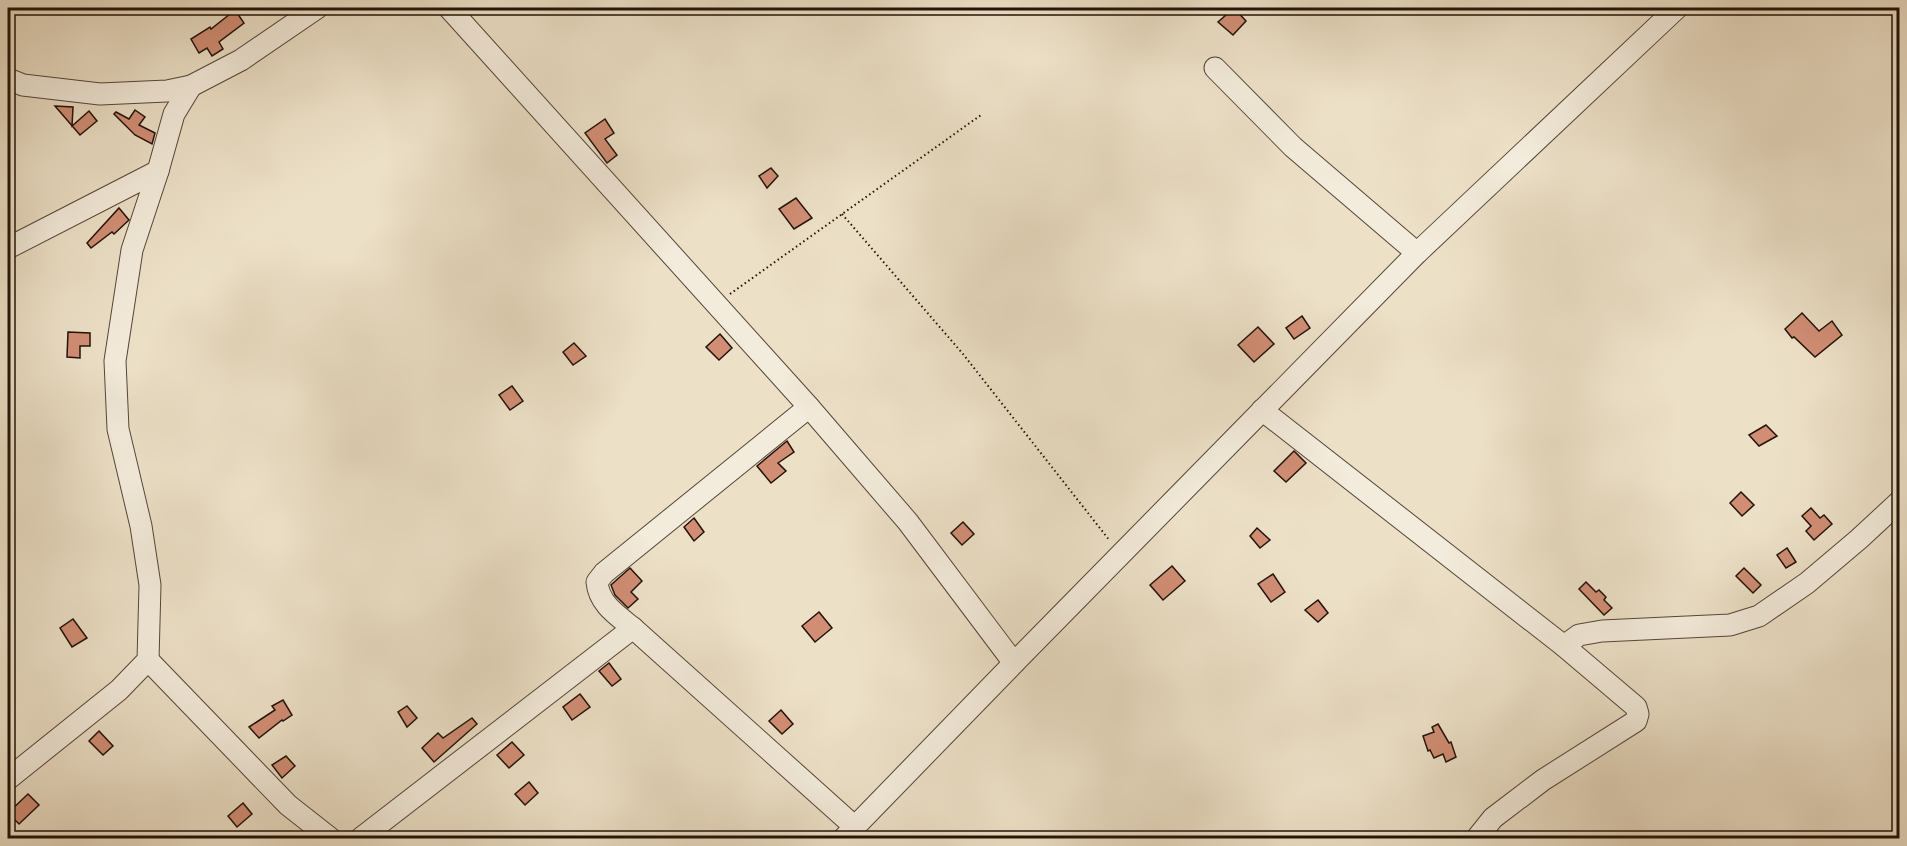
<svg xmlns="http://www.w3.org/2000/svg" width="1907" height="846" font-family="'Libre Caslon Text',serif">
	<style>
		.building { fill: #d18e75; stroke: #221309; stroke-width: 1.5 }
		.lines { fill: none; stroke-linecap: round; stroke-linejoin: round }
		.minor-casing { stroke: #544638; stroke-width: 23 }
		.path { stroke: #221309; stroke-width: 2; stroke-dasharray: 1.5 3; stroke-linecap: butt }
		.minor { stroke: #f3ebdb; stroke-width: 21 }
	</style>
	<rect width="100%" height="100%" fill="#ece0c7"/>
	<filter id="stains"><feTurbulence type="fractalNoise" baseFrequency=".00333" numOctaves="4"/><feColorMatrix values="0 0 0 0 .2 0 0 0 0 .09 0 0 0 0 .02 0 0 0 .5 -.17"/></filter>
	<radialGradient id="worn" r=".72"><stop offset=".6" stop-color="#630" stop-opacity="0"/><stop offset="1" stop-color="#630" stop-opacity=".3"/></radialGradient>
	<!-- building -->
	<g class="building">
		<polygon points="1234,8 1246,21 1233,35 1218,22"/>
		<polygon points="235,10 244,23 219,42 223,49 212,56 207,48 199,53 191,39 210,27 211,29"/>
		<polygon points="55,106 73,107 72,126 89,111 97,121 80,135"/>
		<polygon points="135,110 145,117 139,125 155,133 152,144 135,135 114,114 116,112 129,119"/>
		<polygon points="605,119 614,133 605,139 617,155 607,163 585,133"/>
		<polygon points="771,168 778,176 767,188 759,176"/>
		<polygon points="796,198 812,218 794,229 779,209"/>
		<polygon points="119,208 129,220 114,234 112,232 91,248 87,243"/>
		<polygon points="1802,313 1819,331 1832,321 1842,335 1815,357 1794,337 1792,338 1785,329"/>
		<polygon points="1302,316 1310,328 1294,339 1286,328"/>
		<polygon points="1258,327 1274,344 1254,362 1238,345"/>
		<polygon points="68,332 90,333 90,346 80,346 80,358 67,357"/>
		<polygon points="720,334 732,348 719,360 706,347"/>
		<polygon points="574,343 586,356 573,365 563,352"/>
		<polygon points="512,386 523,401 510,410 499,395"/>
		<polygon points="1766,425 1777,436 1759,446 1749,435"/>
		<polygon points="787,441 794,452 778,463 786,471 771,483 757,466"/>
		<polygon points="1294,451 1306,463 1286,482 1274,471"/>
		<polygon points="1741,492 1754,505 1742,516 1730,503"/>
		<polygon points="1811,508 1820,518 1824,515 1832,524 1814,540 1806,531 1811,526 1802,516"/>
		<polygon points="694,518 704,532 694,541 684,527"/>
		<polygon points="963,522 974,534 962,545 951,533"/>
		<polygon points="1257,528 1270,540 1260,548 1250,536"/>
		<polygon points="1787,548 1796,562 1786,568 1777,555"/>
		<polygon points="1172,566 1185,581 1163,600 1150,585"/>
		<polygon points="630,568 642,581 631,592 638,599 628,608 615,595 611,585"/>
		<polygon points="1744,568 1761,585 1753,593 1736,576"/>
		<polygon points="1273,574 1285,592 1271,602 1258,584"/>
		<polygon points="1586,582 1596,592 1599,590 1606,597 1604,600 1612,608 1604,615 1579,589"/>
		<polygon points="1318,600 1328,613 1318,622 1305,610"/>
		<polygon points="819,612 832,628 815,642 802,626"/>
		<polygon points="73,619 87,638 72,647 60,628"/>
		<polygon points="609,663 621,679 612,686 599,671"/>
		<polygon points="580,694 590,707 572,720 563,707"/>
		<polygon points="283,700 292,715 283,721 282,720 259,738 249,727 275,710 272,706"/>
		<polygon points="407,706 417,718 407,727 398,712"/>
		<polygon points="781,710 793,724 782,734 769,721"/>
		<polygon points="472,718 477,724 434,762 422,748 438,733 443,738"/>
		<polygon points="1438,724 1449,743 1451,742 1456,757 1446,762 1443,754 1434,758 1430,750 1428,751 1423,736 1434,732 1432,727"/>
		<polygon points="99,731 113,746 103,755 89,741"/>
		<polygon points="512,742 524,755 509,768 497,755"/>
		<polygon points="286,756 295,766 282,778 272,765"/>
		<polygon points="529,782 538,793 525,805 515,794"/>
		<polygon points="28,794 39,805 19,824 8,813"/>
		<polygon points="243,803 252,814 237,827 228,816"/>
	</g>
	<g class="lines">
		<!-- minor casing -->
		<g class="minor-casing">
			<g id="minor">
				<path d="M449,8L809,407L604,573L597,582C599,604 617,615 633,628"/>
				<polyline points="1215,68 1293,147 1417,253"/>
				<polyline points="8,79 23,85 100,94 167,91 191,86 241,60 317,8"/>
				<polyline points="8,248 158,171"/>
				<polyline points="809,407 908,522 1014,663"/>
				<polyline points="1262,410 1564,646"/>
				<polyline points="148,660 288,805 330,838"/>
				<polyline points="8,779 119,690 148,660 150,585 141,526 118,429 115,361 132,250 158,171 174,114 191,86"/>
				<polyline points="361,838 633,628 855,827"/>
				<polyline points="844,838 1014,663 1417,253 1677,8"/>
				<polyline points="1477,838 1493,818 1543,780 1636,721 1638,714 1636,707 1564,646 1579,635 1602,631 1730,625 1759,616 1807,583 1859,539 1900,501"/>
			</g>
		</g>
		<!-- path -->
		<g class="path">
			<polyline points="842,214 963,354 1110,541"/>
			<polyline points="730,294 981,115"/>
		</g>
		<!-- minor -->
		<use href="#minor" class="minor"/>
	</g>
	<!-- margin -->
	<rect width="1907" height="846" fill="none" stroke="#ece0c7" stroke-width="30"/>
	<rect x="9" y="9" width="1889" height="828" fill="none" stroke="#221309" stroke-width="3"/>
	<rect x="15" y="15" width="1877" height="816" fill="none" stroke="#221309" stroke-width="1.5"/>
	<rect width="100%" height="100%" filter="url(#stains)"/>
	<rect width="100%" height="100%" fill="url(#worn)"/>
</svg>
